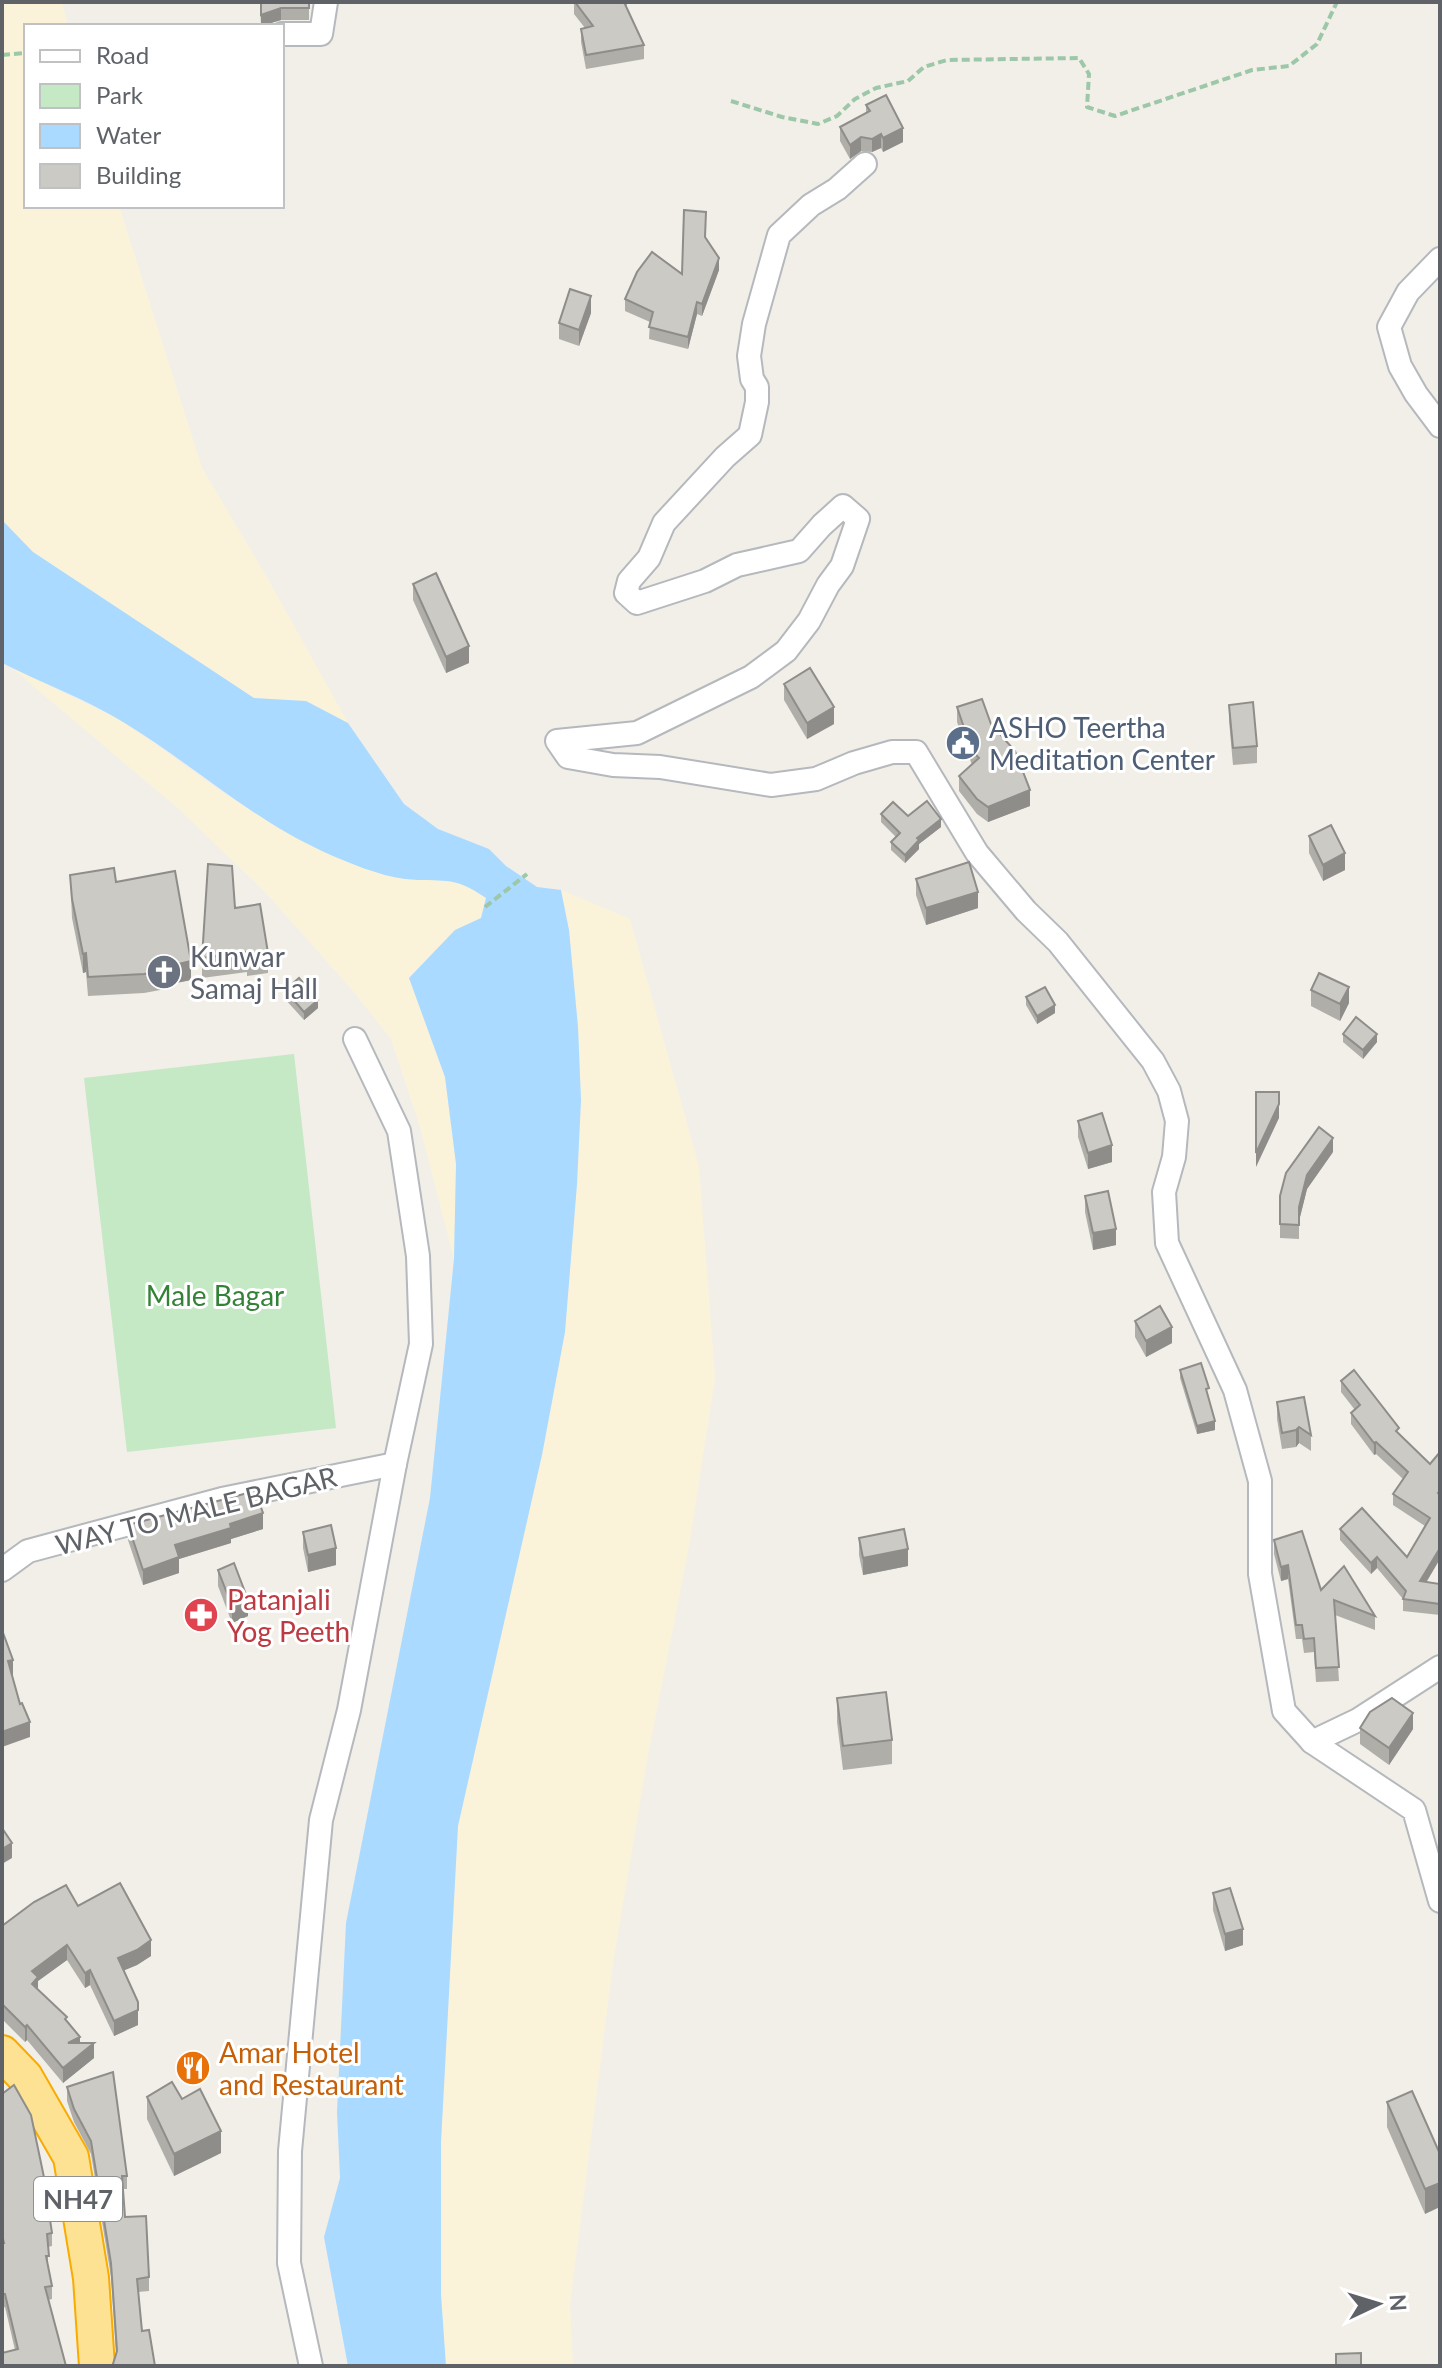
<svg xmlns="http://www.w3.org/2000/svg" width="1442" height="2368" font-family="Lato,sans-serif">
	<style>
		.green { fill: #c5e8c5 }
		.sand { fill: #fbf3d9 }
		.water { fill: #aadaff }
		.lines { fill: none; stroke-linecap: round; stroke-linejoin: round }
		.minor-casing { stroke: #b5b8bc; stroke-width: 26 }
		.highway-casing { stroke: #f9ab00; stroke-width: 38 }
		.path { stroke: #9cc7a9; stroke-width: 4; stroke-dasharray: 8 4; stroke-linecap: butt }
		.minor { stroke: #fff; stroke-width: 22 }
		.highway { stroke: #fde293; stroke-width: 34 }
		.wall { fill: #afaea9 }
		.shaded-wall { fill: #8f8d8a }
		.building { fill: #cccac5; stroke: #8f8d8a; stroke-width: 2 }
		.labels { text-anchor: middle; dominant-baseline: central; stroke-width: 6; stroke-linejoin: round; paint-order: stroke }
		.shield { fill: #fff; stroke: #8f9295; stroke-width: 2 }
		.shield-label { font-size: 26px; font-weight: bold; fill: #5f6368 }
		.service-label { font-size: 28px; fill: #4e5e75; stroke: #fff; text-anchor: start }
		.worship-label { font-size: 28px; fill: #5b616d; stroke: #fff; text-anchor: start }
		.park-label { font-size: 28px; fill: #348238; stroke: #fff }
		.street-label { font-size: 28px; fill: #5f6368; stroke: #fff }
		.health-label { font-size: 28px; fill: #be3a42; stroke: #fff; text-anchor: start }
		.food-label { font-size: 28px; fill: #c56008; stroke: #fff; text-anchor: start }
	</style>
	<rect width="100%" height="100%" fill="#f1efe8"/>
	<!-- green -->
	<polygon class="green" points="294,1054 336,1428 127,1452 84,1078"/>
	<!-- sand -->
	<g class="sand">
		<polygon points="2,2 62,2 68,26 26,26 26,206 119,206 202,468 268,579 348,723 306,701 254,699 33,552 2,520"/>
		<polygon points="12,668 123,721 222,792 320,850 404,879 440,880 465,884 486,898 481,918 455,930 409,978 445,1077 456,1164 454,1259 420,1127 391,1039 354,992 266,893 180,810"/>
		<polygon points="561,890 630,919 699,1167 715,1378 689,1546 647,1760 613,1963 570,2304 573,2366 446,2366 441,2295 441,2142 458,1826 542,1455 565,1332 577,1184 581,1100 578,1027 569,930"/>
	</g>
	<!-- water -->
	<path class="water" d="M2,520L33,552L254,698L306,701L348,723L404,804L438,829L489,849L506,866L537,887L561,890L569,930L578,1027L581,1100L577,1184L565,1332L542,1455L458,1826L441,2142V2295L446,2366H348L324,2237L340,2178L337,2112L346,1923L430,1498L454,1259L456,1164L445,1077L409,978L455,930L481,918L486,898C452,874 442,883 405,879C377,875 349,863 324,852C251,819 191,763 123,722C86,699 42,683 2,663Z"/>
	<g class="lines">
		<!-- minor casing -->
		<g class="minor-casing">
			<g id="minor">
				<polyline points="282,34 321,34 326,2"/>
				<polyline points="865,164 837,189 811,205 779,235 754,324 749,356 752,379 757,387 757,402 750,435 725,457 664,523 649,558 629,581 626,593 637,603 705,581 737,565 799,551 822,525 843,506 858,519 842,566 828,585 809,621 786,651 751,677 637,733 557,741 568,757 613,765 660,767 771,785 816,779 854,763 892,752 916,752 977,853 1026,911 1058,942 1153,1061 1169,1091 1177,1121 1174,1157 1164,1192 1167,1243 1235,1390 1260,1481 1260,1574 1284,1711 1312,1742 1414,1810 1440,1901"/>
				<polyline points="1440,259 1408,292 1389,327 1400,366 1416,394 1440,426"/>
				<polyline points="2,1570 28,1551 222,1499 395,1464"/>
				<polyline points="1312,1742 1358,1720 1440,1667"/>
				<polyline points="311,2366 289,2263 290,2151 321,1820 349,1710 395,1464 421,1344 418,1256 399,1131 355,1039"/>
			</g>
		</g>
		<!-- highway casing -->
		<g class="highway-casing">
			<polyline id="highway" points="2,2053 25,2077 71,2157 91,2278 97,2366"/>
		</g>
		<!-- path -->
		<g class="path">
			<polyline points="2,55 26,53"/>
			<polyline points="731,101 782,117 818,124 837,116 855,99 876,88 908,81 924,67 947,60 1079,58 1089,74 1087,107 1115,116 1252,70 1289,66 1317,44 1337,2"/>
			<polyline points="485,907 527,874"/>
		</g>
		<!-- minor -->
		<use href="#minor" class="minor"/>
		<!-- highway -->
		<use href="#highway" class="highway"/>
	</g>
	<!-- wall -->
	<g class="wall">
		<polygon points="260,2 309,2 309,20 281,20 261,26"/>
		<polygon points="574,2 627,2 627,9 644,45 644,59 586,69 581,42 581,29 585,28 574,14"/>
		<polygon points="866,105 903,142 883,152 881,148 872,152 861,151 850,159 840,141 840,127 866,113"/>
		<polygon points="706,238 719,270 702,316 697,314 688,349 649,339 650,322 625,311 625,299 682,274"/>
		<polygon points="591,313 579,346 559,339 559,323"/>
		<polygon points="413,584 469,663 446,673 413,600"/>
		<polygon points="784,684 834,724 807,739 784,700"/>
		<polygon points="1229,705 1257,746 1257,763 1233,765 1229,721"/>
		<polygon points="957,707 991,724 1030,806 988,822 977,814 959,791 959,776 972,765 957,722"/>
		<polygon points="881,814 908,816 941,827 919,844 919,849 905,863 891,850 891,842 896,837 881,822"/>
		<polygon points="1309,836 1345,870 1323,881 1309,853"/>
		<polygon points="70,875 116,882 191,980 171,984 171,988 144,993 88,996 86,972 83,973 72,918"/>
		<polygon points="916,879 978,908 926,925 916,895"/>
		<polygon points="235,908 268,953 268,973 247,976 247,972 202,978 202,958"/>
		<polygon points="285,990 318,1008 304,1020 285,999"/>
		<polygon points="1311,990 1349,1003 1340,1021 1311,1006"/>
		<polygon points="1026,997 1055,1013 1037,1024 1026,1005"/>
		<polygon points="1343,1034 1377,1042 1363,1059 1343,1042"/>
		<polygon points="1078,1121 1112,1162 1088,1169 1078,1137"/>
		<polygon points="1333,1152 1307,1189 1299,1221 1299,1239 1280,1238 1280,1196"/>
		<polygon points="1085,1196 1116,1245 1093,1250 1085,1212"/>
		<polygon points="1135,1321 1172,1343 1146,1357 1135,1337"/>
		<polygon points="1180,1370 1209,1396 1208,1396 1215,1430 1197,1434 1180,1378"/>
		<polygon points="1341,1381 1430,1464 1440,1452 1426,1582 1440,1584 1440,1615 1403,1611 1403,1599 1377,1568 1371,1574 1340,1540 1340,1529 1407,1557 1425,1526 1393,1505 1393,1494 1403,1479 1376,1454 1374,1455 1351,1424 1351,1413 1355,1410 1341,1392"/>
		<polygon points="1277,1402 1311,1435 1311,1451 1299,1443 1296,1447 1282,1449 1277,1419"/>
		<polygon points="128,1525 263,1529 231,1539 231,1543 179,1559 179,1573 143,1585 128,1540"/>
		<polygon points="303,1532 336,1565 308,1572 303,1548"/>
		<polygon points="859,1538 908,1566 863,1575 859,1555"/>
		<polygon points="1274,1540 1321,1590 1375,1616 1375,1630 1335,1615 1339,1681 1316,1682 1314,1652 1304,1653 1302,1639 1296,1639 1288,1579 1281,1581 1274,1554"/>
		<polygon points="218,1570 248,1616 232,1623 218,1586"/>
		<polygon points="837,1698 892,1740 892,1764 843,1770 837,1722"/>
		<polygon points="1360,1728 1413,1729 1389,1765 1360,1744"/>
		<polygon points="1213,1893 1243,1945 1225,1951 1213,1910"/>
		<polygon points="78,1906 151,1956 137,1965 124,1970 138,2025 114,2036 90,1985 85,1988 67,1960 38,1981 38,1990 67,2022 80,2043 94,2058 63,2083 27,2040 25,2042 2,2019 2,1926"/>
		<polygon points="67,2087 127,2176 127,2189 123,2189 125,2217 149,2277 149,2291 138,2292 142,2331 155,2366 113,2366 116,2354 111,2277 91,2154 74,2122 67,2101"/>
		<polygon points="2,2094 50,2219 52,2233 52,2246 48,2247 48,2269 52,2286 52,2299 48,2300 66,2366 15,2350 5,2307 2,2308"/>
		<polygon points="147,2097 182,2099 221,2153 174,2176 147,2119"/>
		<polygon points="1387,2102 1440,2154 1425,2214 1387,2127"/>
	</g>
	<!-- shaded-wall -->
	<g class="shaded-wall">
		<polygon points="281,8 281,20 261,26 261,15"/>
		<polygon points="903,128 903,142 883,152 883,138"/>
		<polygon points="881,134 881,148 872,152 872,139"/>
		<polygon points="861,137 861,151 850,159 850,145"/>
		<polygon points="719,258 719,270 702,316 702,304"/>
		<polygon points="591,296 591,313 579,346 579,330"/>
		<polygon points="697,302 697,314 688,349 688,337"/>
		<polygon points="469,646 469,663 446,673 446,657"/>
		<polygon points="834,707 834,724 807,739 807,723"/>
		<polygon points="1030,790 1030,806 988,822 988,807"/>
		<polygon points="941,819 941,827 919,844 919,849 905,863 905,855 917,838"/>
		<polygon points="1345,853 1345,870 1323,881 1323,865"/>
		<polygon points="978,892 978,908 926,925 926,908"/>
		<polygon points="86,953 86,972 83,973 83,954"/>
		<polygon points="191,961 191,980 171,984 170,966"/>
		<polygon points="1349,987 1349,1003 1340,1021 1340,1004"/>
		<polygon points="318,1000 318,1008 304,1020 304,1012"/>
		<polygon points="1055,1005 1055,1013 1037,1024 1037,1016"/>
		<polygon points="1377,1034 1377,1042 1363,1059 1363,1050"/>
		<polygon points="1279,1104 1279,1118 1256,1167 1256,1153"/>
		<polygon points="1333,1138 1333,1152 1307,1189 1299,1221 1299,1239 1299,1207 1307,1175"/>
		<polygon points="1112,1145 1112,1162 1088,1169 1088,1153"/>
		<polygon points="1116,1229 1116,1245 1093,1250 1093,1233"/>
		<polygon points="1172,1327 1172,1343 1146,1357 1146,1341"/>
		<polygon points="1215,1421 1215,1430 1197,1434 1197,1426"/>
		<polygon points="1299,1427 1299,1443 1296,1447 1296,1430"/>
		<polygon points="1376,1442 1376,1454 1374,1455 1374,1443"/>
		<polygon points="263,1513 263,1529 231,1539 231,1543 179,1559 179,1573 143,1585 143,1570 175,1545 230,1524"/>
		<polygon points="336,1548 336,1565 308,1572 308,1555"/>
		<polygon points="1440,1548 1440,1559 1420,1593 1420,1581"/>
		<polygon points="908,1549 908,1566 863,1575 863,1558"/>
		<polygon points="1377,1557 1377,1568 1371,1574 1371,1563"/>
		<polygon points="1288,1565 1288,1579 1281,1581 1281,1567"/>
		<polygon points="248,1600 248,1616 232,1623 232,1606"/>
		<polygon points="13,1660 13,1675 8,1677 8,1661"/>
		<polygon points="1413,1713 1413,1729 1389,1765 1389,1748"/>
		<polygon points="30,1722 30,1737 2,1747 2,1732"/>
		<polygon points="12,1843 12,1858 2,1864 2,1849"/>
		<polygon points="1243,1929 1243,1945 1225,1951 1225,1934"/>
		<polygon points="151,1940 151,1956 137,1965 118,1973 118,1958"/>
		<polygon points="67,1945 67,1960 38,1981 38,1992 32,1999 32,1971"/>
		<polygon points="90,1970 90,1985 85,1988 85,1973"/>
		<polygon points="138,2010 138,2025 114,2036 114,2021"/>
		<polygon points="27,2025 27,2040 25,2042 25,2027"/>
		<polygon points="80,2037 80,2052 68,2043"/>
		<polygon points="94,2043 94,2058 63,2083 63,2068"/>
		<polygon points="221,2131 221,2153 174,2176 174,2154"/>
		<polygon points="1440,2183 1440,2207 1425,2214 1425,2189"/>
	</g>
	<!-- building -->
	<g class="building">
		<polygon points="261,2 309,2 309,8 281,8 261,15"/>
		<polygon points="575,2 624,2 644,45 586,55 581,29 593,26"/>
		<polygon points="886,95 903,128 883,138 881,134 872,139 861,137 850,145 840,127 870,111 866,105"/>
		<polygon points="684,210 706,212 705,237 719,258 702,304 697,302 688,337 649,327 653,312 625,299 637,272 652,252 682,274"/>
		<polygon points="570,289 591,296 579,330 559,323"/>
		<polygon points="436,573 469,646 446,657 413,584"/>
		<polygon points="810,668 834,707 807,723 784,684"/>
		<polygon points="982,699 991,724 1015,751 1030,790 988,807 977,799 959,776 979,758 972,751 957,707"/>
		<polygon points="1253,702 1257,746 1233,748 1229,705"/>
		<polygon points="927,801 941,819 917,838 919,840 905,855 891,842 900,833 881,814 893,802 908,816"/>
		<polygon points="1331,825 1345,853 1323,865 1309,836"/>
		<polygon points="969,862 978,892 926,908 916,879"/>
		<polygon points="208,864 232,866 235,908 260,904 268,953 247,956 247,952 202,958"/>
		<polygon points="114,868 116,882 175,871 191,961 170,966 171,969 144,974 88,977 86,953 83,954 72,899 70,875"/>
		<polygon points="1319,973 1349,987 1340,1004 1311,990"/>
		<polygon points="299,978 318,1000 304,1012 285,990"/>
		<polygon points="1045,987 1055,1005 1037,1016 1026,997"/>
		<polygon points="1356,1017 1377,1034 1363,1050 1343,1034"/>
		<polygon points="1256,1092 1279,1092 1279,1104 1256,1153"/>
		<polygon points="1102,1113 1112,1145 1088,1153 1078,1121"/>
		<polygon points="1319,1127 1333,1138 1307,1175 1299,1207 1299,1225 1280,1224 1280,1196 1286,1173"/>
		<polygon points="1108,1191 1116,1229 1093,1233 1085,1196"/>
		<polygon points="1160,1306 1172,1327 1146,1341 1135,1321"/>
		<polygon points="1201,1363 1209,1388 1206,1389 1215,1421 1197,1426 1180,1370"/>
		<polygon points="1354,1370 1399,1428 1396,1431 1430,1464 1440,1452 1440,1491 1438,1493 1440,1495 1440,1548 1420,1581 1440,1584 1440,1604 1403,1599 1406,1591 1377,1557 1371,1563 1340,1529 1362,1508 1407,1557 1430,1518 1393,1494 1408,1472 1376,1442 1374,1443 1351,1413 1360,1405 1341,1381"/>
		<polygon points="1304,1397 1311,1435 1299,1427 1296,1430 1282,1433 1277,1402"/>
		<polygon points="255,1491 263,1513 230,1524 231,1528 175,1545 179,1557 143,1570 128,1525"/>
		<polygon points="331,1525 336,1548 308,1555 303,1532"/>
		<polygon points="904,1529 908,1549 863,1558 859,1538"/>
		<polygon points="1302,1531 1321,1590 1344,1566 1375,1616 1334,1600 1339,1667 1316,1668 1314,1638 1304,1639 1302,1625 1296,1625 1288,1565 1281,1567 1274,1540"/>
		<polygon points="234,1563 248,1600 232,1606 218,1570"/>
		<polygon points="2,1630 13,1660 8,1661 20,1704 22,1703 30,1722 2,1732"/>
		<polygon points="886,1692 892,1740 843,1746 837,1698"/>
		<polygon points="1392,1698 1413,1713 1389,1748 1360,1728 1370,1712"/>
		<polygon points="2,1828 12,1843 2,1849"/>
		<polygon points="120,1883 151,1940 137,1950 118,1958 138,2002 138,2010 114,2021 90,1970 85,1973 67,1945 32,1971 38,1977 32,1984 67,2017 65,2019 80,2037 68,2043 94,2043 63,2068 27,2025 25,2027 2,2004 2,1926 34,1902 66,1885 78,1906"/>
		<polygon points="1230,1888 1243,1929 1225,1934 1213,1893"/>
		<polygon points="113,2072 127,2176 122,2176 125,2217 146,2216 149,2277 137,2279 142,2331 149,2330 155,2366 114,2366 113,2364 117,2351 111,2263 91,2141 74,2109 67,2087"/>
		<polygon points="172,2082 182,2099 200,2089 221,2131 174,2154 147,2097"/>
		<polygon points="14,2085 31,2115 50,2206 48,2206 52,2233 47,2234 49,2256 46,2256 52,2286 45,2287 66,2366 2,2366 2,2353 18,2349 5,2294 2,2294 2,2243 4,2243 2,2235 2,2094"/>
		<polygon points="1412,2091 1440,2154 1440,2183 1425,2189 1387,2102"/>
		<polygon points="1361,2353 1361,2366 1336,2366 1336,2354"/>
	</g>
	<!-- icons -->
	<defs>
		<g id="civic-disc" transform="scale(1.8)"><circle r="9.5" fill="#5c6f8a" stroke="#fff"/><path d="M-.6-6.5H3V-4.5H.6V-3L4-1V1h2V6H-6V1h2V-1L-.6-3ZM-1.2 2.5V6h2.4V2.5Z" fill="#fff"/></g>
		<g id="church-disc" transform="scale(1.8)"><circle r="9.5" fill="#6b7280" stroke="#fff"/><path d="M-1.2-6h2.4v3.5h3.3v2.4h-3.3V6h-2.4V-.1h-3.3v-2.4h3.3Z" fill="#fff"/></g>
		<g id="pharmacy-disc" transform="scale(1.8)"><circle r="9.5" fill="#e0444e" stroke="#fff"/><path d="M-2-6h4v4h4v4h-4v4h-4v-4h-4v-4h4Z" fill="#fff"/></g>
		<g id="restaurant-disc" transform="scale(1.8)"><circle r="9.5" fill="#e8710a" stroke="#fff"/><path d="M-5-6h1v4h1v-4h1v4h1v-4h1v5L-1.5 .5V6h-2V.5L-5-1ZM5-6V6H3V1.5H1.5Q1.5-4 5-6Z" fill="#fff"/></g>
	</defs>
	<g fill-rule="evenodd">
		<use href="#civic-disc" x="963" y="743"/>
		<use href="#church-disc" x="164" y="972"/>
		<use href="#pharmacy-disc" x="201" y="1615"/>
		<use href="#restaurant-disc" x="193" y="2068"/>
	</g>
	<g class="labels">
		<!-- shield labels -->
		<rect class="shield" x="34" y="2177" width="88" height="44" rx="6"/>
		<g class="shield-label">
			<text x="78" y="2199">NH47</text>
		</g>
		<!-- service labels -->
		<g class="service-label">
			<text x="989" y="727">ASHO Teertha<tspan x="989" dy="32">Meditation Center</tspan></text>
		</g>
		<!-- worship labels -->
		<g class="worship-label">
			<text x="190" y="956">Kunwar<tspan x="190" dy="32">Samaj Hall</tspan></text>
		</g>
		<!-- park labels -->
		<g class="park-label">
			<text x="215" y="1295">Male Bagar</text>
		</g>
		<!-- street labels -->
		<g class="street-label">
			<text transform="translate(196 1510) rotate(-14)">WAY TO MALE BAGAR</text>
		</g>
		<!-- health labels -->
		<g class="health-label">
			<text x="227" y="1599">Patanjali<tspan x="227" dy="32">Yog Peeth</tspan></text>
		</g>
		<!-- food labels -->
		<g class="food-label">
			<text x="219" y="2052">Amar Hotel<tspan x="219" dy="32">and Restaurant</tspan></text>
		</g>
	</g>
	<!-- border -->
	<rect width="1442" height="2368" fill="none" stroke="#5f6368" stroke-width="8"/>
	<!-- legend -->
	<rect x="24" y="24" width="260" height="184" fill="#ffffff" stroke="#bfc1c3" stroke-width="2"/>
	<rect x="40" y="50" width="40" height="12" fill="#ffffff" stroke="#bfc1c3" stroke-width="2"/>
	<text x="96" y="64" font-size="24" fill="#5f6368">Road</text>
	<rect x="40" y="84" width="40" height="24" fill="#c5e8c5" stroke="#bfc1c3" stroke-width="2"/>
	<text x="96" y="104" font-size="24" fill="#5f6368">Park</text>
	<rect x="40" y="124" width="40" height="24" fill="#aadaff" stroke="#bfc1c3" stroke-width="2"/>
	<text x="96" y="144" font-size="24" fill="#5f6368">Water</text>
	<rect x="40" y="164" width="40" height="24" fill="#cccac5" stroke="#bfc1c3" stroke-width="2"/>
	<text x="96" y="184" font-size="24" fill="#5f6368">Building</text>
	<!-- north arrow -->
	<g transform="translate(1378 2304) rotate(86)" stroke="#ffffff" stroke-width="6" paint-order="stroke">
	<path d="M0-6L14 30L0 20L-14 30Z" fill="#5f6368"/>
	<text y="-12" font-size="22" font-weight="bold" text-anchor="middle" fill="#5f6368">N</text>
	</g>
</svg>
